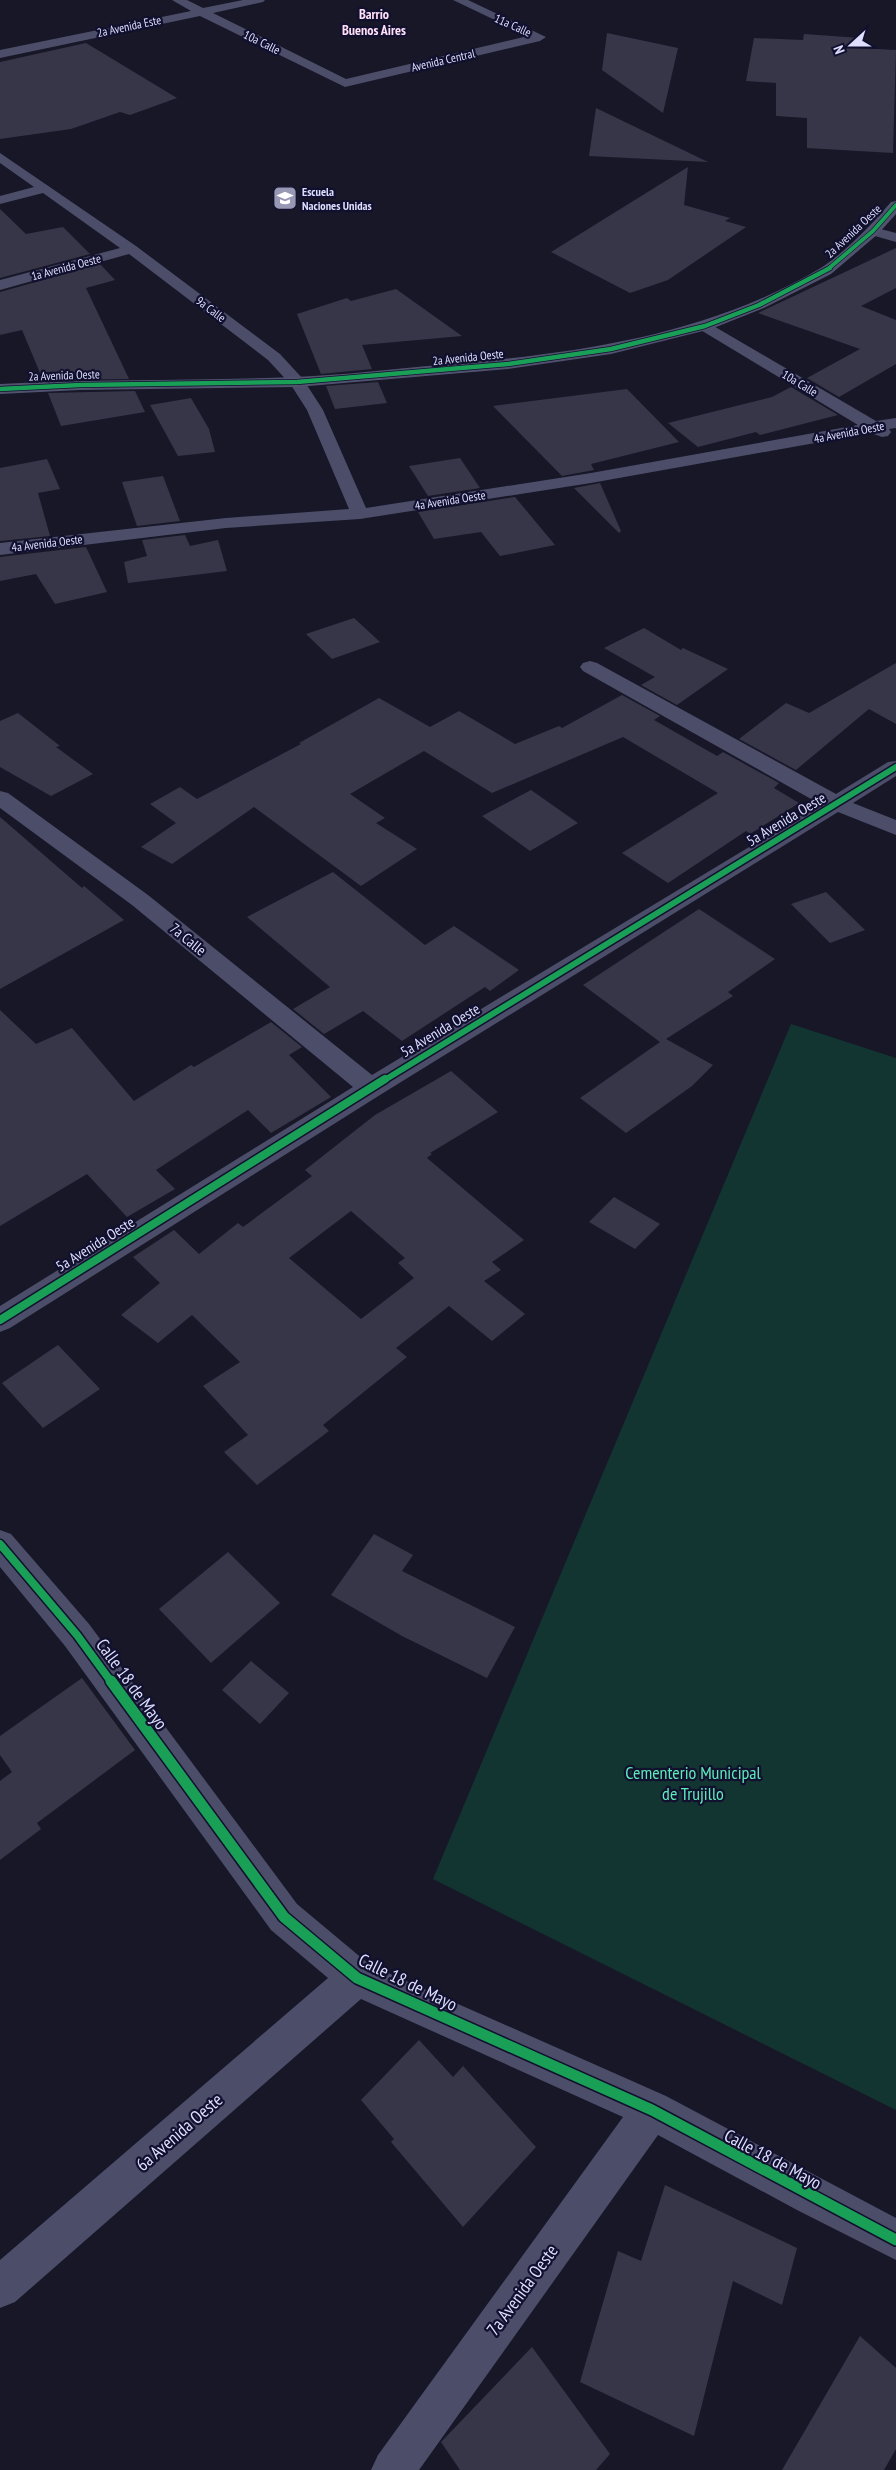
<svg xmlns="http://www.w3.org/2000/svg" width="896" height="2470" font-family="'PT Sans Narrow',sans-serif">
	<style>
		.green { fill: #133532 }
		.building { fill: #373649; fill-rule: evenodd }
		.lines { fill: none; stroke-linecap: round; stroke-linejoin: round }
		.street { fill: #4c4d69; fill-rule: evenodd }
		.secondary { fill: #50526e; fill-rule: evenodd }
		.cycleway-far4-casing { stroke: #11102f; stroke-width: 5 }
		.cycleway-far3-casing { stroke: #11102f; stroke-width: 6 }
		.cycleway-far2-casing { stroke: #11102f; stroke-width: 9 }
		.cycleway-far1-casing { stroke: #11102f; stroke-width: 11 }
		.cycleway-casing { stroke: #11102f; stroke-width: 14 }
		.cycleway-far4 { stroke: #1a9f57; stroke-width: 4 }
		.cycleway-far3 { stroke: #1a9f57; stroke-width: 4.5 }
		.cycleway-far2 { stroke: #1a9f57; stroke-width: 6 }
		.cycleway-far1 { stroke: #1a9f57; stroke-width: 8 }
		.cycleway { stroke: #1a9f57; stroke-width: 11 }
		.labels { text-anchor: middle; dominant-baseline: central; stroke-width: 4.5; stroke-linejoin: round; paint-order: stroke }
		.far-street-label { font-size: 12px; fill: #dedeff; stroke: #11102f }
		.far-poi-label { font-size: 12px; font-weight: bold; fill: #dedeff; stroke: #11102f; text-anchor: start }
		.far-neighbourhood-label { font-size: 14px; font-weight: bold; fill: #ffe0f7; stroke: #11102f }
		.street-label { font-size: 15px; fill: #dedeff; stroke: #11102f }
		.near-street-label { font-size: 18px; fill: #dedeff; stroke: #11102f }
		.near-park-label { font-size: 18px; fill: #5debb8; stroke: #11102f }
	</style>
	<rect width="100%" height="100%" fill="#171728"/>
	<!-- green -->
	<polygon class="green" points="791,1024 896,1058 896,2110 433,1879"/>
	<!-- building -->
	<g class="building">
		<polygon points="607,33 678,48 663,113 602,70"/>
		<polygon points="804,34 860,38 859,48 896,50 893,153 807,148 807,118 776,116 776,83 746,81 754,38 803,40"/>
		<polygon points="86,43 177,98 130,115 120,112 71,129 0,139 0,62"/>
		<polygon points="596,108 708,162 589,156"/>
		<polygon points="688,167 684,205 730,218 725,221 746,227 668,280 630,293 551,252"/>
		<polygon points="0,209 26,234 63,227 90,254 0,278"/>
		<polygon points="896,248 896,288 861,306 896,320 896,364 839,397 807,378 860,349 758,313"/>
		<polygon points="100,264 115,280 86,288 129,379 43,380 22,330 0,335 0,292"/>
		<polygon points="396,289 462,336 362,345 372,369 321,374 297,314 347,298 351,301"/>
		<polygon points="378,382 387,403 335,409 326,386"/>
		<polygon points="791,387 838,415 760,435 756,432 698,447 668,423 772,397"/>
		<polygon points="627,389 679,442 591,464 594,470 562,476 493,406"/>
		<polygon points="135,391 145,412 61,426 48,393"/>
		<polygon points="191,398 209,429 215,452 178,456 150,405"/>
		<polygon points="460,458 480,488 428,496 409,466"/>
		<polygon points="47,459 60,489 38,493 50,536 0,541 0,468"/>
		<polygon points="163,476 180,521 137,526 122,482"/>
		<polygon points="600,483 621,531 619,533 574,488"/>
		<polygon points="515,497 555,545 500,556 481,532 434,539 418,512"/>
		<polygon points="185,535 190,546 218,540 227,571 128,583 124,562 147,556 142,540"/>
		<polygon points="86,547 107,592 55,604 36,574 0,581 0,557"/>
		<polygon points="354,618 380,642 332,659 306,634"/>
		<polygon points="644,628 681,650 683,648 728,669 677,705 641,685 655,677 604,648"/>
		<polygon points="896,663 896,724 869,709 796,770 739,739 786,703 809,713"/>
		<polygon points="622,695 660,716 654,720 717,756 723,752 779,783 774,788 799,803 750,834 746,831 668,883 622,853 718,793 623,737 492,793 424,751 350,794 385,818 376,823 417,849 361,886 254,807 172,864 141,847 176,823 150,804 180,787 197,799 301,744 299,743 379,698 430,727 459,711 515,744 559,726 562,728"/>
		<polygon points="18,713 60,746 56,747 93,774 51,796 0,767 0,721"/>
		<polygon points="531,790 578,823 530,851 482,816"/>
		<polygon points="0,817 82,888 84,886 124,920 0,989"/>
		<polygon points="333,872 425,945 454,926 519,970 490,991 485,987 402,1041 363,1011 324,1034 293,1009 330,987 247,917"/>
		<polygon points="826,892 865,930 830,943 791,904"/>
		<polygon points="699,909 775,959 728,992 733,996 666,1039 713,1065 692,1086 626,1133 580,1098 660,1042 583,985"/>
		<polygon points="0,1010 36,1044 72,1028 134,1101 191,1065 194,1067 271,1022 302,1047 289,1055 331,1097 271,1133 248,1110 156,1170 175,1189 127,1217 87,1174 0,1226"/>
		<path d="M451,1071L498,1112L430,1153L432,1154L427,1158L524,1240L492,1262L501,1270L484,1281L525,1314L492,1341L449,1306L396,1348L407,1357L323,1425L329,1431L257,1485L224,1452L248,1435L203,1386L240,1362L192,1315L158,1343L121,1315L160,1283L133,1257L174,1230L199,1254L238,1223L243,1227L312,1176L305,1170L375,1115ZM351,1211L405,1258L398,1263L414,1278L361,1319L289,1258Z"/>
		<polygon points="614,1197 660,1224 635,1249 589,1222"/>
		<polygon points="58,1345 100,1389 43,1428 2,1383"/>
		<polygon points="374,1534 413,1555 402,1571 515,1627 487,1678 402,1636 331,1595"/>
		<polygon points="228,1552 280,1603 211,1663 159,1609"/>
		<polygon points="251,1661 289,1693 260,1724 222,1690"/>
		<polygon points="82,1678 135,1750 37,1823 41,1829 0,1860 0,1781 12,1772 0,1755 0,1736"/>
		<polygon points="419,2040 453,2077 463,2066 536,2147 463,2227 391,2142 394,2139 361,2100"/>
		<polygon points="665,2185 797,2248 782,2305 733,2281 694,2436 580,2382 618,2251 641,2261"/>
		<polygon points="860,2336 896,2368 896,2449 884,2470 782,2470"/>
		<polygon points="532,2347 610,2454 596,2470 460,2470 441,2442"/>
	</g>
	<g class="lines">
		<!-- street -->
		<g class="street">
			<polygon points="172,0 187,0 203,8 243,0 265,0 263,2 213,13 346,79 528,36 453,0 468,0 546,37 540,41 345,87 200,16 0,58 0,50 191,11"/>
			<polygon points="0,153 136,246 280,354 303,379 323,410 366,508 591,473 858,425 699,329 697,326 699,323 705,321 876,421 896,418 896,428 889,429 891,432 888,436 882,437 871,433 591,483 360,519 226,528 0,555 0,543 226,518 349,509 307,410 291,385 268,360 129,254 0,290 0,280 120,248 43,193 0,204 0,196 34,187 0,163"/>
			<polygon points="873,227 896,233 896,242 868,234 866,231"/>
			<polygon points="590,661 597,663 836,794 888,762 896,761 896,776 853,803 896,820 896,835 838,812 380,1095 10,1328 0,1332 0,1306 353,1087 132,905 0,808 0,791 8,793 148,895 372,1075 820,804 583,671 580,667 583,663"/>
			<polygon points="0,1530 11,1534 89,1624 297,1904 370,1965 666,2096 896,2218 896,2260 797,2210 658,2135 419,2470 371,2470 378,2455 623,2117 361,1999 15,2302 0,2308 0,2260 328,1978 271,1930 65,1646 0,1567"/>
		</g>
		<!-- secondary -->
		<path class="secondary" d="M896,201V214L878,234L831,274L764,308L711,329L611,354L508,369L297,387L80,390L0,394V384C98,379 197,381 295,377C344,375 392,369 440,365C571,354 704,337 819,269C845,253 871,225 891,202Z"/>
		<!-- cycleway-far4 casing -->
		<g class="cycleway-far4-casing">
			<polyline id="cycleway-far4" points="828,269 873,231 896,205"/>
		</g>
		<!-- cycleway-far3 casing -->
		<g class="cycleway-far3-casing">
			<polyline id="cycleway-far3" points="0,389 80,385 297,382 508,364 611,349 705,326 759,305 830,268"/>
		</g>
		<!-- cycleway-far2 casing -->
		<g class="cycleway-far2-casing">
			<polyline id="cycleway-far2" points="383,1081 896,767"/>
		</g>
		<!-- cycleway-far1 casing -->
		<g class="cycleway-far1-casing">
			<g id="cycleway-far1">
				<polyline points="0,1320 385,1079"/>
				<polyline points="0,1544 77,1635 112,1683"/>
			</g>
		</g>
		<!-- cycleway casing -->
		<g class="cycleway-casing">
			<polyline id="cycleway" points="111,1681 284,1917 357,1978 652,2110 896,2240"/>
		</g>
		<!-- cycleway-far4 -->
		<use href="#cycleway-far4" class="cycleway-far4"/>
		<!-- cycleway-far3 -->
		<use href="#cycleway-far3" class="cycleway-far3"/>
		<!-- cycleway-far2 -->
		<use href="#cycleway-far2" class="cycleway-far2"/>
		<!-- cycleway-far1 -->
		<use href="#cycleway-far1" class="cycleway-far1"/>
		<!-- cycleway -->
		<use href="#cycleway" class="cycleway"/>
	</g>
	<!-- icons -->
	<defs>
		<g id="school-square" transform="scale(1.25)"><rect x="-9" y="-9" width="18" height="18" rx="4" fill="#9898b4" stroke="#11102f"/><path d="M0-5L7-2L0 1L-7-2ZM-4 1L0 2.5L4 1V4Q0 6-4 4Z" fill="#fff"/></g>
	</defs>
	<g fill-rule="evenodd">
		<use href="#school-square" x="285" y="198"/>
	</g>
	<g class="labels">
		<!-- far-street labels -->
		<g class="far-street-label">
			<text transform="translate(513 25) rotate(24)">11a Calle</text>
			<text transform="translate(129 26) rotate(-12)">2a Avenida Este</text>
			<text transform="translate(262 42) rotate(26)">10a Calle</text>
			<text transform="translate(443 60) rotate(-13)">Avenida Central</text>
			<text transform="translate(853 231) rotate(-43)">2a Avenida Oeste</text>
			<text transform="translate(66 267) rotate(-15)">1a Avenida Oeste</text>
			<text transform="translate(211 309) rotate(37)">9a Calle</text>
			<text transform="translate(468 357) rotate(-6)">2a Avenida Oeste</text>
			<text transform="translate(64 375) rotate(-2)">2a Avenida Oeste</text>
			<text transform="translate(800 383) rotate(31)">10a Calle</text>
			<text transform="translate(849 432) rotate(-11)">4a Avenida Oeste</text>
			<text transform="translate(450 500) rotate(-9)">4a Avenida Oeste</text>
			<text transform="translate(47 543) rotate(-7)">4a Avenida Oeste</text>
		</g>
		<!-- far-poi labels -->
		<g class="far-poi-label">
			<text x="302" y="191">Escuela<tspan x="302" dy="14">Naciones Unidas</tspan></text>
		</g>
		<!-- far-neighbourhood labels -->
		<g class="far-neighbourhood-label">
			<text x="374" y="14">Barrio<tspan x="374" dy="16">Buenos Aires</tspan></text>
		</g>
		<!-- street labels -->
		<g class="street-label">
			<text transform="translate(786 819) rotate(-31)">5a Avenida Oeste</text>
			<text transform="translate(188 939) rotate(39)">7a Calle</text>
			<text transform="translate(440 1030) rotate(-31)">5a Avenida Oeste</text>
			<text transform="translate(95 1244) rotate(-32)">5a Avenida Oeste</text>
		</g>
		<!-- near-street labels -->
		<g class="near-street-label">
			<text transform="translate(132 1684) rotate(54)">Calle 18 de Mayo</text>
			<text transform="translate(408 1982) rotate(26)">Calle 18 de Mayo</text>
			<text transform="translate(179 2132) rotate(-41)">6a Avenida Oeste</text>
			<text transform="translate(773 2159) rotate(28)">Calle 18 de Mayo</text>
			<text transform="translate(522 2290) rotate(-54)">7a Avenida Oeste</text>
		</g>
		<!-- near-park labels -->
		<g class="near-park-label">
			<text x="693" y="1772">Cementerio Municipal<tspan x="693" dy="21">de Trujillo</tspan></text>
		</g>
	</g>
	<!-- north arrow -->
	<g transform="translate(851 45) rotate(249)" stroke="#11102f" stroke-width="4" paint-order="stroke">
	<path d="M0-4L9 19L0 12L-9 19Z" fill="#dedeff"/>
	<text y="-8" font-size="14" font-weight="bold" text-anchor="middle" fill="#dedeff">N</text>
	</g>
</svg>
